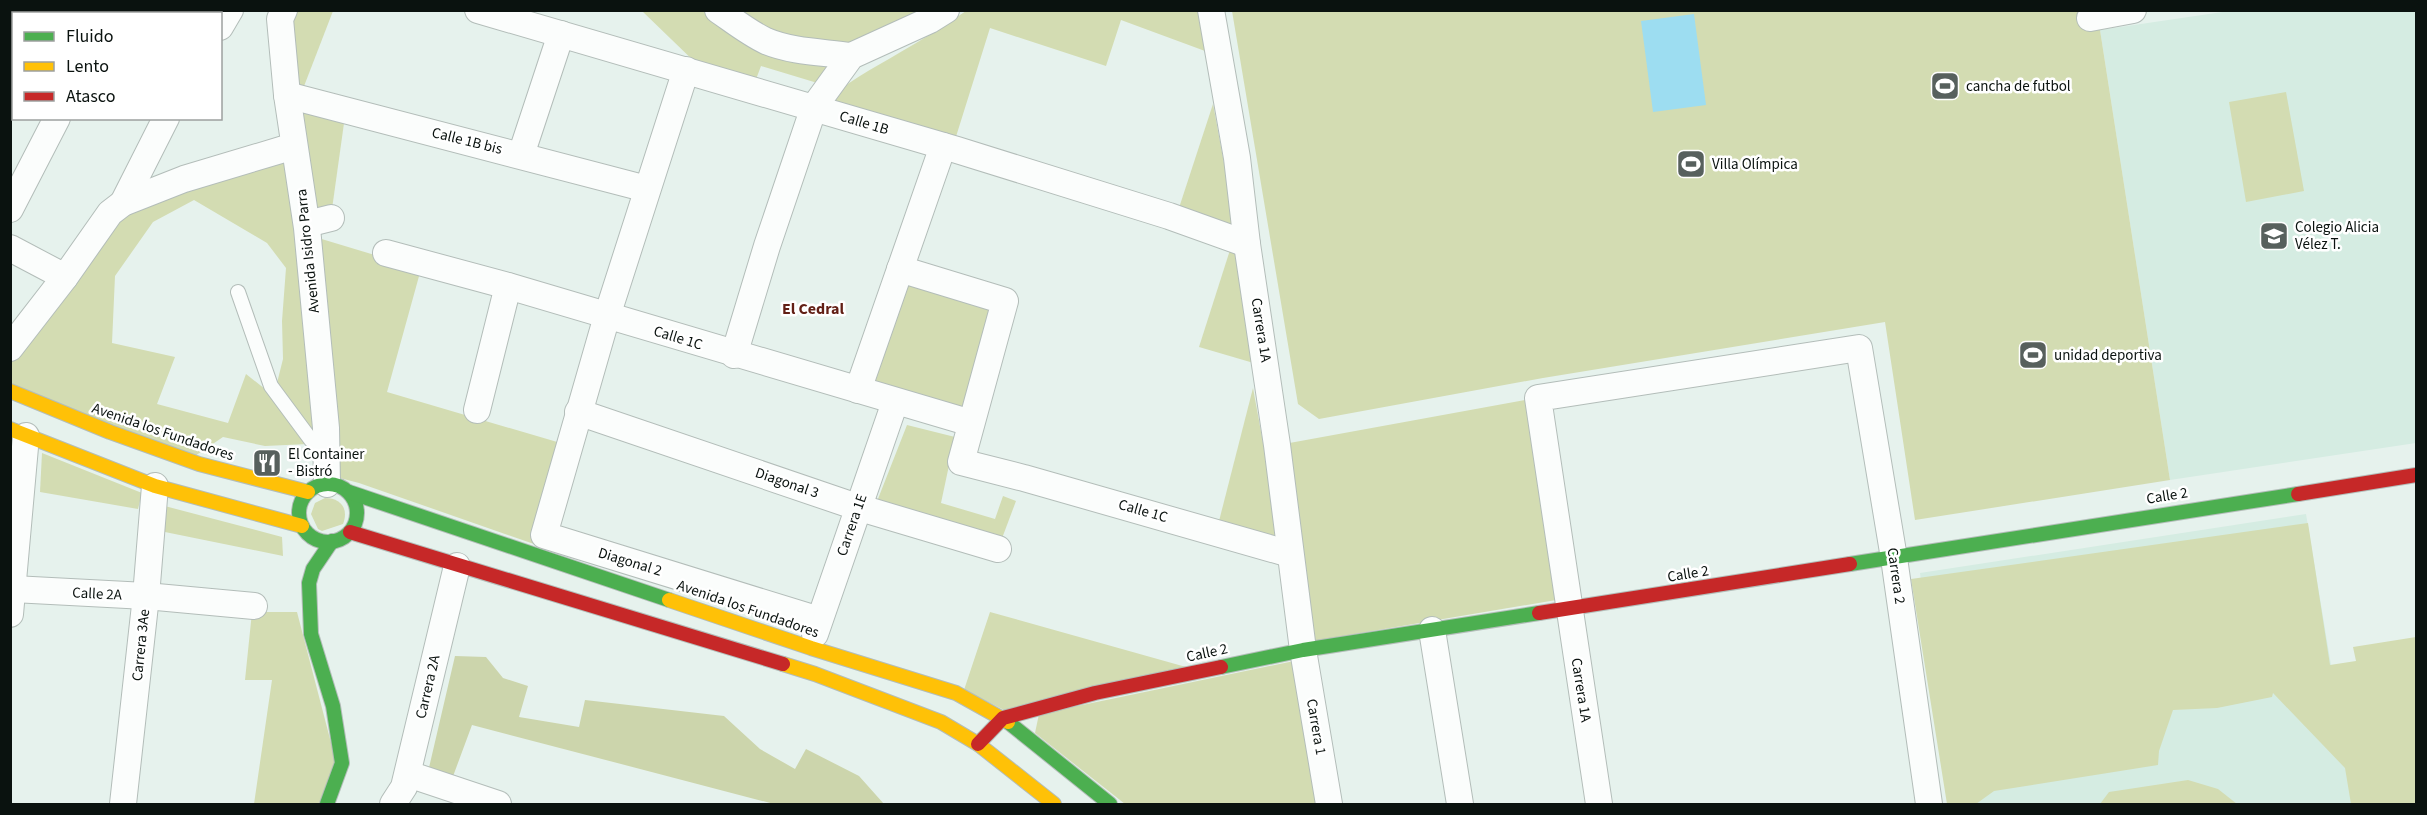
<svg xmlns="http://www.w3.org/2000/svg" width="2427" height="815" font-family="'Source Sans 3',sans-serif">
	<style>
		.built { fill: #d5ece2 }
		.green { fill: #d3dcb2 }
		.forest { fill: #ccd5ac }
		.water { fill: #9dddf1 }
		.lines { fill: none; stroke-linecap: round; stroke-linejoin: round }
		.lane-casing { stroke: #b3bdb9; stroke-width: 16 }
		.street-casing { stroke: #b3bdb9; stroke-width: 28 }
		.fast-casing { stroke: #b3bdb9; stroke-width: 16 }
		.slow-casing { stroke: #b3bdb9; stroke-width: 16 }
		.jam-casing { stroke: #b3bdb9; stroke-width: 16 }
		.lane { stroke: #fbfdfc; stroke-width: 14 }
		.street { stroke: #fbfdfc; stroke-width: 26 }
		.fast { stroke: #4caf50; stroke-width: 14 }
		.slow { stroke: #ffc107; stroke-width: 14 }
		.jam { stroke: #c62828; stroke-width: 14 }
		.labels { text-anchor: middle; dominant-baseline: central; stroke-width: 5; stroke-linejoin: round; paint-order: stroke }
		.poi-label { font-size: 15px; fill: #0a120f; stroke: #fff; text-anchor: start }
		.street-label { font-size: 15px; fill: #0a120f; stroke: #fff }
		.neighbourhood-label { font-size: 16px; font-weight: bold; fill: #621f15; stroke: #fff }
	</style>
	<rect width="100%" height="100%" fill="#e6f2ed"/>
	<!-- built -->
	<g class="built">
		<polygon points="2236,10 2416,11 2416,443 2170,480 2100,30"/>
		<polygon points="2306,514 2354,804 1951,804 1920,573"/>
	</g>
	<!-- green -->
	<g class="green">
		<polygon points="288,11 333,11 301,94 291,92"/>
		<polygon points="642,11 712,11 841,59 824,85 761,66 755,82 701,68"/>
		<polygon points="735,11 935,11 851,50 797,44"/>
		<path d="M966,11H1200L1205,51L1121,20L1106,66L990,28L954,143L823,105C845,82 872,69 899,53C922,40 944,26 966,11Z"/>
		<polygon points="1232,11 2085,11 2086,15 2100,30 2170,480 1915,520 1885,322 1543,378 1319,419 1298,404"/>
		<polygon points="2286,92 2304,191 2246,202 2229,102"/>
		<polygon points="294,102 345,116 332,209 312,214"/>
		<polygon points="1213,104 1237,233 1177,214"/>
		<polygon points="288,156 323,446 277,383 283,359 282,321 286,268 267,243 194,200 153,222 115,276 112,343 175,357 157,404 228,423 246,374 265,389 308,444 265,446 223,437 192,458 11,387 10,354 119,215"/>
		<polygon points="315,237 421,269 387,392 564,444 534,544 359,483 336,477"/>
		<polygon points="1230,250 1241,252 1257,364 1199,347"/>
		<polygon points="905,272 994,301 962,414 866,384"/>
		<polygon points="1253,388 1281,541 1218,525"/>
		<polygon points="1525,400 1556,600 1313,641 1284,444"/>
		<polygon points="907,425 955,437 941,503 995,519 1003,496 1016,501 998,549 874,509"/>
		<polygon points="42,453 142,493 138,509 40,492"/>
		<path d="M325,498C341,498 349,509 343,524L322,531L318,529L311,514L315,503Z"/>
		<polygon points="161,505 282,537 283,556 160,531"/>
		<polygon points="2308,523 2330,665 2356,661 2353,647 2416,637 2416,804 2351,804 2345,768 2273,693 2272,697 2217,708 2173,710 2159,751 2158,765 1994,791 1976,804 1947,804 1911,579"/>
		<polygon points="252,612 297,612 336,762 322,804 254,804 272,680 245,680"/>
		<polygon points="990,612 1186,667 1004,710 964,690"/>
		<polygon points="1299,660 1324,804 1125,804 1035,733 1039,714"/>
		<polygon points="2188,780 2218,789 2237,804 2100,804 2109,792"/>
	</g>
	<!-- forest -->
	<polygon class="forest" points="455,656 486,657 503,678 528,686 519,717 579,727 585,700 724,716 760,749 795,769 806,749 859,776 884,804 774,804 472,725 452,779 428,772"/>
	<!-- water -->
	<polygon class="water" points="1694,14 1706,105 1653,112 1641,21"/>
	<g class="lines">
		<!-- lane casing -->
		<g class="lane-casing">
			<polyline id="lane" points="238,292 271,386 311,440 326,453"/>
		</g>
		<!-- street casing -->
		<g class="street-casing">
			<g id="street">
				<polyline points="284,10 280,19 287,95 307,228 326,428 327,484"/>
				<polyline points="478,10 957,150 1169,216 1247,244"/>
				<path d="M718,10C734,21 749,33 766,41C792,52 823,52 851,56"/>
				<polyline points="1211,10 1237,158 1247,244 1277,445 1303,650 1329,804"/>
				<polyline points="111,14 113,10"/>
				<polyline points="2090,18 2133,10"/>
				<polyline points="220,27 230,10"/>
				<polyline points="10,51 14,52"/>
				<polyline points="686,70 607,316 544,535 819,620"/>
				<polyline points="287,95 647,189"/>
				<polyline points="521,155 561,34"/>
				<polyline points="123,203 166,118"/>
				<polyline points="10,209 57,118"/>
				<polyline points="307,224 331,218"/>
				<polyline points="10,248 65,277 110,213 123,203 184,179 294,146"/>
				<polyline points="386,253 508,286 971,423"/>
				<polyline points="900,269 1005,301 961,462 1024,478 1290,554"/>
				<polyline points="10,348 65,277"/>
				<polyline points="734,355 767,246 814,107 851,56 930,20 946,10"/>
				<polyline points="858,390 943,146"/>
				<polyline points="477,410 508,286"/>
				<polyline points="578,412 857,507 998,549"/>
				<polyline points="13,589 146,596 254,606"/>
				<polyline points="10,614 26,436"/>
				<polyline points="1432,630 1460,804"/>
				<polyline points="815,634 895,402"/>
				<polyline points="408,774 498,804"/>
				<polyline points="123,804 146,596 155,486"/>
				<polyline points="393,804 404,787 457,566"/>
				<polyline points="1599,804 1538,398 1859,348 1894,558 1929,804"/>
			</g>
		</g>
		<!-- fast casing -->
		<g class="fast-casing">
			<g id="fast">
				<circle cx="328" cy="513" r="29"/>
				<polyline points="349,492 669,600"/>
				<polyline points="1850,564 2298,494"/>
				<polyline points="1221,667 1303,650 1539,613"/>
				<polyline points="1008,722 1110,804"/>
				<polyline points="327,804 342,763 333,706 311,634 309,583 313,569 332,541"/>
			</g>
		</g>
		<!-- slow casing -->
		<g class="slow-casing">
			<g id="slow">
				<polyline points="10,391 110,432 199,464 308,492"/>
				<polyline points="10,429 155,486 302,526"/>
				<polyline points="669,600 811,648 956,693 1008,722"/>
				<polyline points="783,664 815,674 941,722 978,744 1054,804"/>
			</g>
		</g>
		<!-- jam casing -->
		<g class="jam-casing">
			<g id="jam">
				<polyline points="2298,494 2416,475"/>
				<polyline points="350,532 783,664"/>
				<polyline points="1539,613 1850,564"/>
				<polyline points="978,744 1003,718 1095,693 1221,667"/>
			</g>
		</g>
		<!-- lane -->
		<use href="#lane" class="lane"/>
		<!-- street -->
		<use href="#street" class="street"/>
		<!-- fast -->
		<use href="#fast" class="fast"/>
		<!-- slow -->
		<use href="#slow" class="slow"/>
		<!-- jam -->
		<use href="#jam" class="jam"/>
	</g>
	<!-- icons -->
	<defs>
		<g id="stadium-square" transform="scale(1.5)"><rect x="-9" y="-9" width="18" height="18" rx="4" fill="#57605d" stroke="#fff"/><path d="M0-5a6.5 5 0 1 0 0 10a6.5 5 0 1 0 0-10ZM-3.5-1.8h7v3.6h-7Z" fill="#fff"/></g>
		<g id="school-square" transform="scale(1.5)"><rect x="-9" y="-9" width="18" height="18" rx="4" fill="#57605d" stroke="#fff"/><path d="M0-5L7-2L0 1L-7-2ZM-4 1L0 2.5L4 1V4Q0 6-4 4Z" fill="#fff"/></g>
		<g id="restaurant-square" transform="scale(1.5)"><rect x="-9" y="-9" width="18" height="18" rx="4" fill="#57605d" stroke="#fff"/><path d="M-5-6h1v4h1v-4h1v4h1v-4h1v5L-1.5 .5V6h-2V.5L-5-1ZM5-6V6H3V1.5H1.5Q1.5-4 5-6Z" fill="#fff"/></g>
	</defs>
	<g fill-rule="evenodd">
		<use href="#stadium-square" x="1945" y="86"/>
		<use href="#stadium-square" x="1691" y="164"/>
		<use href="#school-square" x="2274" y="236"/>
		<use href="#stadium-square" x="2033" y="355"/>
		<use href="#restaurant-square" x="267" y="463"/>
	</g>
	<g class="labels">
		<!-- poi labels -->
		<g class="poi-label">
			<text x="1966" y="86">cancha de futbol</text>
			<text x="1712" y="164">Villa Olímpica</text>
			<text x="2295" y="227">Colegio Alicia<tspan x="2295" dy="17">Vélez T.</tspan></text>
			<text x="2054" y="355">unidad deportiva</text>
			<text x="288" y="454">El Container<tspan x="288" dy="17">- Bistró</tspan></text>
		</g>
		<!-- street labels -->
		<g class="street-label">
			<text transform="translate(864 123) rotate(17)">Calle 1B</text>
			<text transform="translate(467 141) rotate(14)">Calle 1B bis</text>
			<text transform="translate(308 251) rotate(-96)">Avenida Isidro Parra</text>
			<text transform="translate(1261 330) rotate(81)">Carrera 1A</text>
			<text transform="translate(678 338) rotate(17)">Calle 1C</text>
			<text transform="translate(163 432) rotate(19)">Avenida los Fundadores</text>
			<text transform="translate(787 483) rotate(19)">Diagonal 3</text>
			<text transform="translate(2167 496) rotate(-9)">Calle 2</text>
			<text transform="translate(1143 511) rotate(16)">Calle 1C</text>
			<text transform="translate(852 525) rotate(-71)">Carrera 1E</text>
			<text transform="translate(630 562) rotate(17)">Diagonal 2</text>
			<text transform="translate(1688 574) rotate(-9)">Calle 2</text>
			<text transform="translate(1896 576) rotate(82)">Carrera 2</text>
			<text transform="translate(97 594) rotate(3)">Calle 2A</text>
			<text transform="translate(748 609) rotate(19)">Avenida los Fundadores</text>
			<text transform="translate(141 645) rotate(-84)">Carrera 3Ae</text>
			<text transform="translate(1207 653) rotate(-12)">Calle 2</text>
			<text transform="translate(428 687) rotate(-77)">Carrera 2A</text>
			<text transform="translate(1581 690) rotate(81)">Carrera 1A</text>
			<text transform="translate(1316 727) rotate(80)">Carrera 1</text>
		</g>
		<!-- neighbourhood labels -->
		<g class="neighbourhood-label">
			<text x="813" y="309">El Cedral</text>
		</g>
	</g>
	<!-- border -->
	<rect width="2427" height="815" fill="none" stroke="#0a120f" stroke-width="24"/>
	<!-- legend -->
	<rect x="12" y="12" width="210" height="108" fill="#ffffff" stroke="#9da09f" stroke-width="1.5"/>
	<rect x="24" y="32" width="30" height="9" fill="#4caf50" stroke="#9da09f" stroke-width="1.5"/>
	<text x="66" y="42" font-size="18" fill="#0a120f">Fluido</text>
	<rect x="24" y="62" width="30" height="9" fill="#ffc107" stroke="#9da09f" stroke-width="1.5"/>
	<text x="66" y="72" font-size="18" fill="#0a120f">Lento</text>
	<rect x="24" y="92" width="30" height="9" fill="#c62828" stroke="#9da09f" stroke-width="1.5"/>
	<text x="66" y="102" font-size="18" fill="#0a120f">Atasco</text>
</svg>
